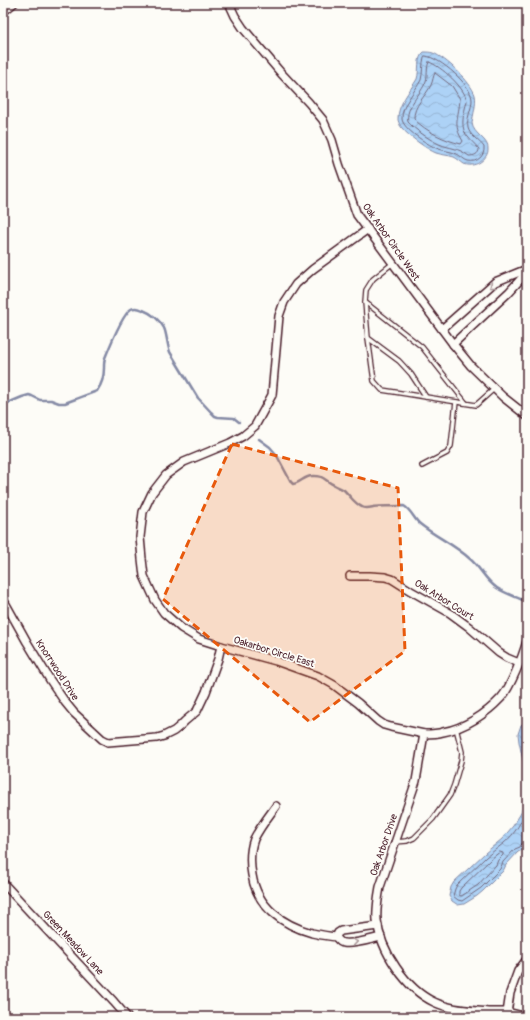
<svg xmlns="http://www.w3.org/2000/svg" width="530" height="1020" font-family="Pangolin,sans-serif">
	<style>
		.water { fill: url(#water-waves); stroke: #858aa5 }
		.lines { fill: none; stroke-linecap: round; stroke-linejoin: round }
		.shore { stroke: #72677c; stroke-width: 1 }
		.stream { stroke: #858aa5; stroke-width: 2.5 }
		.service-casing { stroke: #4a1f2b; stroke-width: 6 }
		.minor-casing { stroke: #4a1f2b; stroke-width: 10 }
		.service { stroke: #fdfcf7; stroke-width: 3.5 }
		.minor { stroke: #fdfcf7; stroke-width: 7 }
		.oneway { stroke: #ac999b }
		.marked { fill: #e8590c; fill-opacity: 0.2; stroke: #e8590c; stroke-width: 3; stroke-dasharray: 8 5; stroke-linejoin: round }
		.labels { text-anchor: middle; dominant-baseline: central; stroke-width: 3.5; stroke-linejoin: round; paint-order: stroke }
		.street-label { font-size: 10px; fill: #4a1f2b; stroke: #fdfcf7 }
	</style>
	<defs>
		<pattern id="water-waves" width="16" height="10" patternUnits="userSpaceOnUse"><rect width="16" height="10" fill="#add2f6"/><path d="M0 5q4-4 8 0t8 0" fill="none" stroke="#96b4d3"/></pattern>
	</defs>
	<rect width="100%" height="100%" fill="#fdfcf7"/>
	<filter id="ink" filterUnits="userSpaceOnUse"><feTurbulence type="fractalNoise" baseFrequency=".025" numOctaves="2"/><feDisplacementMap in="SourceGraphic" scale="8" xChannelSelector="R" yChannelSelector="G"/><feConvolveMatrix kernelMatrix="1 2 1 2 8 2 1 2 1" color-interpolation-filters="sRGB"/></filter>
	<g filter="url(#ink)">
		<!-- water -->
		<g class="water">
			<path d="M424,52C427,52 430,52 433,53C446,58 471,82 475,95C477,103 473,115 472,123C473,135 490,139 488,151C486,161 474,168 464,164C461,162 458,159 454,157C448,155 442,155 436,153C428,150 407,135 402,128C400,126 399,123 398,120C397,105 410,91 417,79C420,70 416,58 424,52Z"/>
			<polygon points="527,720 527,841 524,848 522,850 518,852 506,865 503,871 483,891 477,896 464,904 458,905 452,901 449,896 451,887 454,882 485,853 502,839 513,826 521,813 525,801 525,789 524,765 519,742 518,734 521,725"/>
		</g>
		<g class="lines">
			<!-- shore -->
			<g class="shore">
				<path d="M426,56C440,58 472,85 472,100C472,109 466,118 468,128C470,136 479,140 484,147C485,156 477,163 468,161C464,160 461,156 457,154C451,151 443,151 436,148C427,144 403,129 402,119C401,105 415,92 421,80C423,73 422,64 424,57Z"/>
				<path d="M429,62C441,66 465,88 467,101C464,113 459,127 468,137C471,141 475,144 479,149C479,154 474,156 469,156C457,147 451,149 439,144C430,140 414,129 408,122C405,106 421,95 426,81C428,75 426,68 429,62Z"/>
				<path d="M435,73L452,86L460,99C459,117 452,124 463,141L461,144C444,140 427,132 414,119C413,106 426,96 431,85C433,81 433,76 435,73Z"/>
				<path d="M527,807C523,820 515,834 504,843C498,848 492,852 486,857C476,866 467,876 457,885L455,889L453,896L458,900L462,901L481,888L500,869L503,862L515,849L520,847L523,842L527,841"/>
				<polygon points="500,852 503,853 503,855 498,860 496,865 478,885 463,895 461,896 459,895 459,891 461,888 490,860"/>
			</g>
			<!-- stream -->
			<g class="stream">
				<path d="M3,405L22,397L29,395L32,396L40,400H51L59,403H65L97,391C102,384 104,376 104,368C104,364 104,361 105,358C109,348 123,314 131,309C135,307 139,308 143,310C151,313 160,320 164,328C167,335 167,344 170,352L198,398L211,412L215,416L218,417L234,418L239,422"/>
				<path d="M259,439L270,447L276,454L291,482L293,484C300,483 305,476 312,476C324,475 325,481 334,485C337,487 341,488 344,490C350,496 355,504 362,507C366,509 369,508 373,507C376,506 402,506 404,506C411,510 414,519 420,524C436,537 455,545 470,559C480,567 486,581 497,588C506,594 517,597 527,602"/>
			</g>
			<!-- service casing -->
			<g class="service-casing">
				<g id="service">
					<polyline points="393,263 373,279 366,290 365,302 368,338 374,381 382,390 476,405 494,389"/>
					<polyline points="365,302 422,347 466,403"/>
					<polyline points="368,338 399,361 411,374 426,397"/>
					<polyline points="422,466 447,453 451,446 456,402"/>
					<polyline points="395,842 407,841 414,838 433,819 450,795 454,785 461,761 462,752 456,728"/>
				</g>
			</g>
			<!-- minor casing -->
			<g class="minor-casing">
				<g id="minor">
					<polyline points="229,3 235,16 243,28 281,73 309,103 323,120 332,140 339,164 357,215 453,344 471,366 503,397 527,416"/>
					<polyline points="3,12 14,3"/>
					<polyline points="368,229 313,269 296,284 284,302 279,316 272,395 255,426 243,436 230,443 184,462 166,475 152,493 143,512 140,537 142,559 144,576 155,600 164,613 181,628 199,639 221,646 276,661 318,676 334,685 358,703 378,721 384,725 391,727 424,734"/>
					<polyline points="442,329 495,282 527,269"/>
					<polyline points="453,344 509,292 527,272"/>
					<polyline points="350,576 370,576 385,577 392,579 411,591 450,613 469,627 499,653 507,658 519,663"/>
					<polyline points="3,599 27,642 50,680 65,702 74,713 102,739 108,742 157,738 164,736 174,731 180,726 185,721 197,711 206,692 218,659 221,646"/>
					<path d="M527,641C523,655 511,687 501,698C486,714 465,728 443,732C437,734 430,734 424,734L416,781L380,887C378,898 376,909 377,920C380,950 406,989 434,1002C451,1010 470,1010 488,1012C494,1012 500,1012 506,1012C513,1013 520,1017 527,1015"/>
					<path d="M276,806C268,817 260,827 254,839C250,850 250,864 252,875C257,907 283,925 312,933C320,935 329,936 336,937"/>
					<polyline points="3,883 114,1002 127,1017"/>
					<path d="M378,926L341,931L338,933L336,937C338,940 340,943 344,943C353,945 372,939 381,937"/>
					<polyline points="507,1013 510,993 518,971 527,959"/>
				</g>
			</g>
			<!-- service -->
			<use href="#service" class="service"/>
			<!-- minor -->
			<use href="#minor" class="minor"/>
		</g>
		<!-- one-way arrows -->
		<defs><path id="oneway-chevron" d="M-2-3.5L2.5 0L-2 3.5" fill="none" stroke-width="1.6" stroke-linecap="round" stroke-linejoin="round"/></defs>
		<g class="oneway">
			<use href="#oneway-chevron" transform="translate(492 286) rotate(142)"/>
			<use href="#oneway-chevron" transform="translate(355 942) rotate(-9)"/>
		</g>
	</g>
	<!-- marked area -->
	<path class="marked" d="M232,444L398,488L405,651L310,722L163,599Z"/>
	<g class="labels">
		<!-- street labels -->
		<g class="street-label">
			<text transform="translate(391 242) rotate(55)">Oak Arbor Circle West</text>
			<text transform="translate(444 600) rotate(32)">Oak Arbor Court</text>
			<text transform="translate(274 652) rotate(17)">Oakarbor Circle East</text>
			<text transform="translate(57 670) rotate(57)">Knorrwood Drive</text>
			<text transform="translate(384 845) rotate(-71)">Oak Arbor Drive</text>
			<text transform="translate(73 943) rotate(47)">Green Meadow Lane</text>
		</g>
	</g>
	<!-- margin -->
	<rect width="530" height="1020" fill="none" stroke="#fdfcf7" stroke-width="16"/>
	<rect x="8" y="8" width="514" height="1004" fill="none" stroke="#4a1f2b" stroke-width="1.5" filter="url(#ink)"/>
</svg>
